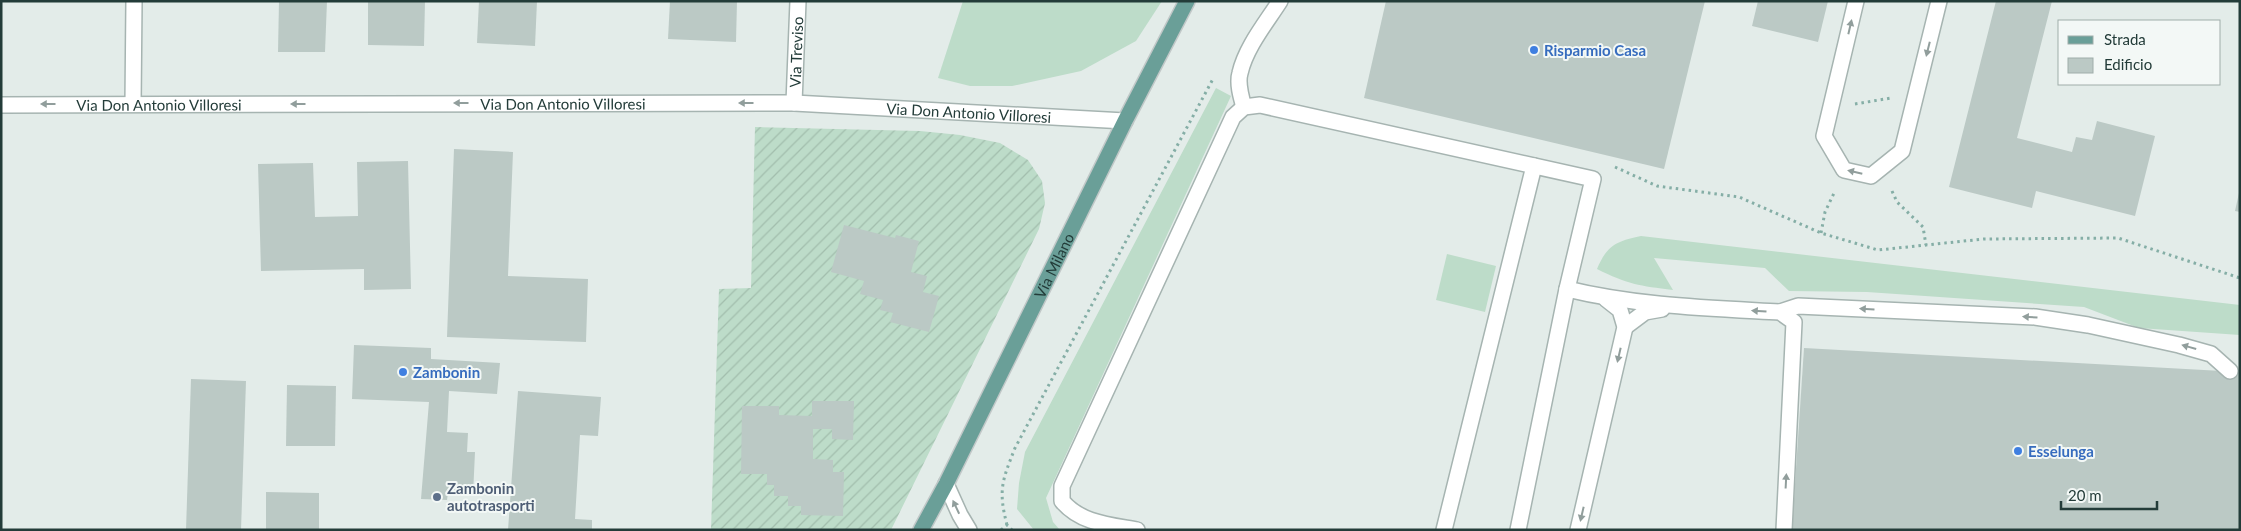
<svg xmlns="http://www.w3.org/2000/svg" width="2241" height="531" font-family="Lato,sans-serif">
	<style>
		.grass { fill: #bddcc9 }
		.garden { fill: url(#garden-furrows) }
		.building { fill: #bbc9c5 }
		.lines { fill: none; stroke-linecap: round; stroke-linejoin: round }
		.minor-casing { stroke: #a6b4b1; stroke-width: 18 }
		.major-casing { stroke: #c1c8c8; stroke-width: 18 }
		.path { stroke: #85aea6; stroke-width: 3; stroke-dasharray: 2.5 4; stroke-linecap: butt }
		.minor { stroke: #fff; stroke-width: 15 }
		.major { stroke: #6a9f98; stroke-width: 15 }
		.oneway { fill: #919e9c }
		.shop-dot { fill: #3f7fe0; stroke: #f3f8f6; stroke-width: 2 }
		.service-dot { fill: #5c6f8a; stroke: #f3f8f6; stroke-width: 2 }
		.labels { text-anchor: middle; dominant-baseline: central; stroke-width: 4; stroke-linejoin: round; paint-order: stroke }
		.shop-label { font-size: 15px; font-weight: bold; fill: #366cbe; stroke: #f3f8f6; text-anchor: start }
		.street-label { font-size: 15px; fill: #233c39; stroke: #f3f8f6 }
		.service-label { font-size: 15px; font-weight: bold; fill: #4e5e75; stroke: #f3f8f6; text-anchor: start }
	</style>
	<defs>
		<pattern id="garden-furrows" width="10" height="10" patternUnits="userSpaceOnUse" patternTransform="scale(1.25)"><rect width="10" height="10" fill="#bddcc9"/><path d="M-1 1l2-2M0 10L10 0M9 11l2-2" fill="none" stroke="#a2bead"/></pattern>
	</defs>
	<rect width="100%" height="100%" fill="#e3ece9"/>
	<!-- grass -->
	<g class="grass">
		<polygon points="963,1 1162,1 1136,41 1081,71 1012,86 970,86 938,78"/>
		<polygon points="1216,88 1231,96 1046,498 1053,522 1060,530 1034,530 1017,509 1019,483 1025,452"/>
		<path d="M1641,236L2240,305V335L2139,328L2084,307L1867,292L1789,291L1765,268L1654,258L1673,290C1640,286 1627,284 1597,269C1607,245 1617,241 1641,236Z"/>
		<polygon points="1447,254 1496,266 1485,312 1436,300"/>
	</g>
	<!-- garden -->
	<polygon class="garden" points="755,127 920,131 960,135 1000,143 1028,160 1042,181 1045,203 1039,229 891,530 711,530 719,289 751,288"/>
	<!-- building -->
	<g class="building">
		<polygon points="279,1 327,1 325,52 278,52"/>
		<polygon points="368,1 425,1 424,46 368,45"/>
		<polygon points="479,1 537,1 535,46 477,43"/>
		<polygon points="670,1 737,1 736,42 668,39"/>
		<polygon points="1386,1 1705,1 1664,169 1364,98"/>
		<polygon points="1758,1 1828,1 1818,42 1752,26"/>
		<polygon points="1996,1 2052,1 2017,138 2072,152 2076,137 2092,140 2097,121 2155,136 2135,216 2036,191 2032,208 1949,187"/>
		<polygon points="454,149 513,152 508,276 588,279 586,342 447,337"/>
		<polygon points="408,161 411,289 364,290 364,269 261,271 258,164 313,163 315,217 358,216 357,162"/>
		<polygon points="2239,193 2240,193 2240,212 2235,211"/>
		<polygon points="844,225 895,238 896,235 919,241 911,272 927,276 923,292 939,296 929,332 890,322 893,313 880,310 883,300 860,294 864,281 831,272"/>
		<polygon points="354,345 431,348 431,359 500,363 497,394 449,391 447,432 468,433 467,452 475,452 473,495 448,493 447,500 421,499 429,402 352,399"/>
		<polygon points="1804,348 2240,372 2240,530 1792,530"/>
		<polygon points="191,379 246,381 241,530 186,530"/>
		<polygon points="287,385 336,386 335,446 286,446"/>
		<polygon points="518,391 601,397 598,436 580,435 575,519 592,520 592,530 508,530"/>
		<polygon points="812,401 854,401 853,440 832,439 832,429 813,429 813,459 833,460 833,472 844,472 843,516 801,515 801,506 788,506 788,496 774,496 774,485 767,485 767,474 741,474 742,406 779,406 779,415 812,416"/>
		<polygon points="266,492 319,493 319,530 266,530"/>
	</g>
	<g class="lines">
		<!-- minor casing -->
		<g class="minor-casing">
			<g id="minor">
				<polyline points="1856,1 1824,136 1844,170 1871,176 1902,151 1939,1"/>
				<path id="s1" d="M794,103L798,1"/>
				<polyline points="133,104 134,1"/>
				<path id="s2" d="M1,105L794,103L1125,121"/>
				<path d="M1244,107C1241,97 1237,83 1240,73C1246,47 1266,23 1280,1"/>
				<path d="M1567,289C1637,306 1708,308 1780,312L1794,322L1784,530"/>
				<polyline points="1780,312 1798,306 2035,317 2088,325 2179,345 2211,354 2230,371"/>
				<polyline points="1625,327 1645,312 1662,309"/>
				<polyline points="946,484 960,515 969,530"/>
				<path d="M1137,530C1109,525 1080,523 1062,501V486L1233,117L1244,107L1260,105L1593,179L1567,289L1518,530"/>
				<polyline points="1444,530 1534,166"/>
				<polyline points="1578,530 1625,327 1620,310 1606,299"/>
			</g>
		</g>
		<!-- major casing -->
		<g class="major-casing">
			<g id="major">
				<path id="s3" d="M921,530L946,484L1125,121L1187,1"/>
			</g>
		</g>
		<!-- path -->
		<g class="path">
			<polyline points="1855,104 1891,98"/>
			<polyline points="1615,167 1657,186 1739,197 1821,233 1878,250 1984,239 2118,238 2240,278"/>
			<polyline points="1892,191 1897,202 1923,227 1926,245"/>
			<polyline points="1821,233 1825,212 1835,191"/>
			<path d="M1007,525C998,490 1002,481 1015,448L1214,77"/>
			<polyline points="1001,530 1007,525 1012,530"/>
		</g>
		<!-- minor -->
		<use href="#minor" class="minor"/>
		<!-- major -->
		<use href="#major" class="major"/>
	</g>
	<!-- one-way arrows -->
	<defs><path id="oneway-solid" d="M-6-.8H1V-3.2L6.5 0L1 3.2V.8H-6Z" transform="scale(1.25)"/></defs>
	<g class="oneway">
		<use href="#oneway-solid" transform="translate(1850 27) rotate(-77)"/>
		<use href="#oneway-solid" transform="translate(1928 49) rotate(104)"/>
		<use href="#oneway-solid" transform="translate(461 103) rotate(180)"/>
		<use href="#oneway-solid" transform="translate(746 103) rotate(180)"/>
		<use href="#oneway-solid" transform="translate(48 104) rotate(180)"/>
		<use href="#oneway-solid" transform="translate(298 104) rotate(180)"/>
		<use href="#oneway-solid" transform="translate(1855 172) rotate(-167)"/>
		<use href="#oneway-solid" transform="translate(1867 309) rotate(-177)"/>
		<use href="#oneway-solid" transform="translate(1759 311) rotate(-176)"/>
		<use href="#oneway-solid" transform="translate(2030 317) rotate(-176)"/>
		<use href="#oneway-solid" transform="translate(2189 347) rotate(-164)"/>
		<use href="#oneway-solid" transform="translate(1619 355) rotate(103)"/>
		<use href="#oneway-solid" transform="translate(1786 481) rotate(-87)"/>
		<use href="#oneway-solid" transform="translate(956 507) rotate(-115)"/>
		<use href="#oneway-solid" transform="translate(1582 514) rotate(103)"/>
	</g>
	<!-- markers -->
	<g class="shop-dot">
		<circle cx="1534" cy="50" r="5"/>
		<circle cx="403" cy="372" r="5"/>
		<circle cx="2018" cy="451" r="5"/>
	</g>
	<circle class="service-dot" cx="437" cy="497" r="5"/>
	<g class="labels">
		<!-- shop labels -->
		<g class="shop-label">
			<text x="1544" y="50">Risparmio Casa</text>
			<text x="413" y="372">Zambonin</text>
			<text x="2028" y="451">Esselunga</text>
		</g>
		<!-- street labels -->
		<g class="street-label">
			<text stroke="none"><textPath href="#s1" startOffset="51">Via Treviso</textPath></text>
			<text stroke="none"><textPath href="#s2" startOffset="562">Via Don Antonio Villoresi</textPath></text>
			<text stroke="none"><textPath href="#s2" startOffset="158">Via Don Antonio Villoresi</textPath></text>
			<text stroke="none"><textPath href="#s2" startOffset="968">Via Don Antonio Villoresi</textPath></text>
			<text stroke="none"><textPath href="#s3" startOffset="296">Via Milano</textPath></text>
		</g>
		<!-- service labels -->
		<g class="service-label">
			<text x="447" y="488">Zambonin<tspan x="447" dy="17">autotrasporti</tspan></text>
		</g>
	</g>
	<!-- border -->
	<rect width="2241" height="531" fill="none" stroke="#233c39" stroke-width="5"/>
	<!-- legend -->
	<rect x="2058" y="20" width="162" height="65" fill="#f3f8f6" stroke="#a0adaa"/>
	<rect x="2068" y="36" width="25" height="8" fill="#6a9f98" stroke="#a0adaa"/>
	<text x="2104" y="45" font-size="15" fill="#233c39">Strada</text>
	<rect x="2068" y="58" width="25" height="15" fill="#bbc9c5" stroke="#a0adaa"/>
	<text x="2104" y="70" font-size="15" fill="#233c39">Edificio</text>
	<!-- scale -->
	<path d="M2061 501v8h96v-8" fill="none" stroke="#233c39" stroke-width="2.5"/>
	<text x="2068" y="501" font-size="15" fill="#233c39" stroke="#f3f8f6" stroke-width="4" paint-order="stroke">20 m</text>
</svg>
